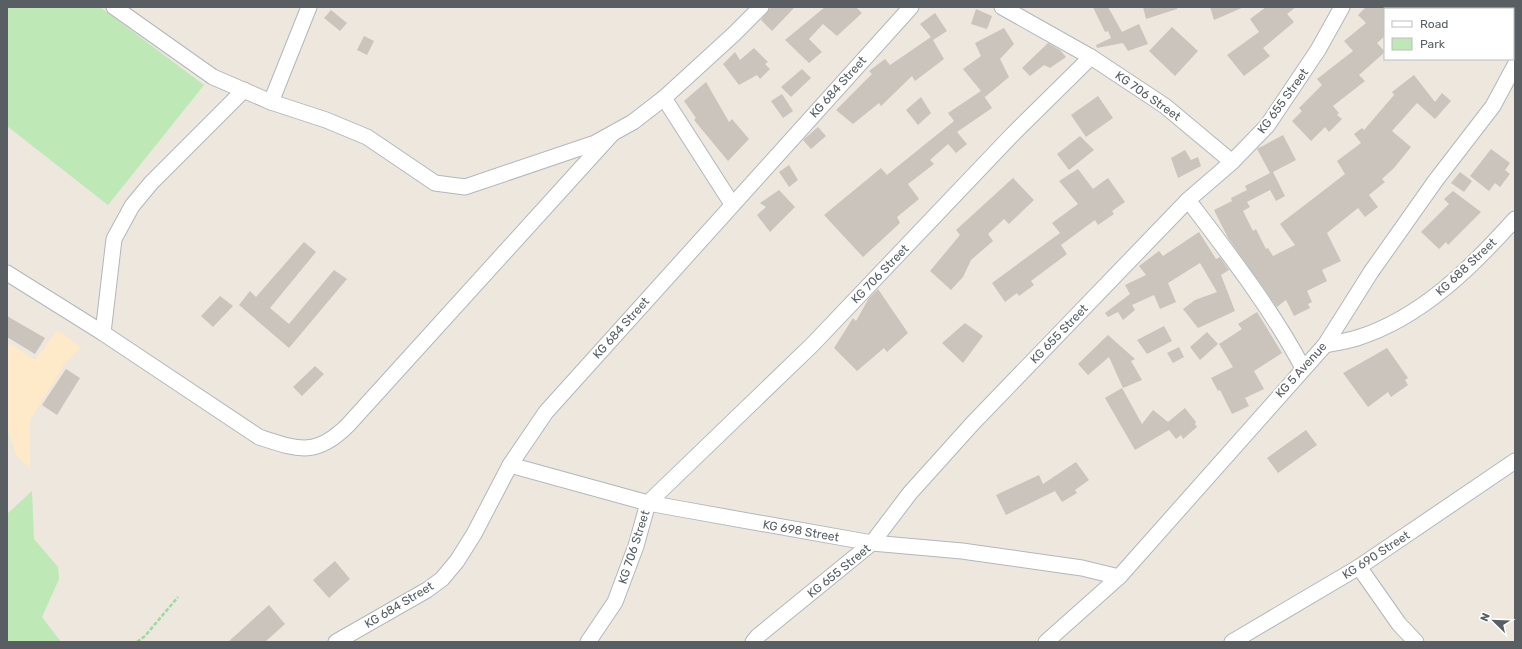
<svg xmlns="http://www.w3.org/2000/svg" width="1522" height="649" font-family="Rubik,sans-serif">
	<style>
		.green { fill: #bfe8b7 }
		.sand { fill: #fee9c8 }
		.building { fill: #cac4bd }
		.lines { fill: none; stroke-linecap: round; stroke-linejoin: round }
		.minor-casing { stroke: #b2b7bc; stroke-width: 17 }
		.path { stroke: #99dba0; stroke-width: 2.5; stroke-dasharray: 4 2; stroke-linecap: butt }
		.minor { stroke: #fff; stroke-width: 15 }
		.labels { text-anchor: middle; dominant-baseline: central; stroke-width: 4; stroke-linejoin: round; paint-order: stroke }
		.street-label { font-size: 12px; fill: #585e62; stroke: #fff }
	</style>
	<rect width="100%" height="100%" fill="#ede7de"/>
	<!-- green -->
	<g class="green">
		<polygon points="7,7 100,7 204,85 108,205 7,126"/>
		<polygon points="32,491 34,539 58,567 59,579 42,617 61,642 7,642 7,514"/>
	</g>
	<!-- sand -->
	<polygon class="sand" points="57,330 81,347 66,362 30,420 30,468 17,457 7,429 7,342 35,360"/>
	<!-- building -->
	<g class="building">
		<polygon points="771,7 795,7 772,31 761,20"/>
		<polygon points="825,7 856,7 862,13 837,36 823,24 809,39 822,52 809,63 785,40"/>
		<polygon points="1093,7 1108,7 1122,32 1139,24 1148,44 1128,51 1123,43 1097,48 1096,45 1111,38 1108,31 1105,32"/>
		<polygon points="1143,7 1177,7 1177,9 1146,19"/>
		<polygon points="1210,7 1244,7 1214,20"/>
		<polygon points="1266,7 1296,7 1287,14 1294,22 1263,48 1270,56 1244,76 1227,55 1259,32 1250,19"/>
		<polygon points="1366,7 1385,7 1385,36 1377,43 1385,52 1359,75 1365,81 1333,106 1339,113 1337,115 1342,119 1329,132 1325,127 1311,141 1292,121 1302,111 1299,108 1322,85 1317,79 1353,51 1344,41 1366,23 1358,15"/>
		<polygon points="976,9 992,16 987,29 971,24"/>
		<polygon points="331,10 347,23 340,31 324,18"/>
		<polygon points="935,13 947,31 933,40 944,59 915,81 912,76 881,106 879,103 853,124 836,110 872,74 869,71 885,59 890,65 931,37 920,24"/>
		<polygon points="1172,27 1198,51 1175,76 1149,51"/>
		<polygon points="1004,28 1014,44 1000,59 1009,77 985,97 982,93 992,108 957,132 967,144 956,153 948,144 930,160 934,164 908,184 919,199 897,217 900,223 863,257 824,215 881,168 887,175 954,121 948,113 981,91 963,69 981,56 975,43"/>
		<polygon points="364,36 374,41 367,55 357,50"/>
		<polygon points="1048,43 1060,50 1066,57 1050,68 1044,65 1030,76 1022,68"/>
		<polygon points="754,48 768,62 765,64 770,69 760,79 757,75 739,85 723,64 735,52 740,60"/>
		<polygon points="802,69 811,78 791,97 781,87"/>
		<polygon points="1414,75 1435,102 1442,93 1451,101 1435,119 1417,103 1392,131 1411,147 1394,168 1382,179 1385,182 1369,195 1378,207 1365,217 1358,208 1327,233 1341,261 1322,270 1327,281 1307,291 1312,302 1308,304 1310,308 1294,316 1286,300 1277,307 1228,238 1214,210 1232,201 1231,198 1247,190 1245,186 1270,173 1257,149 1283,135 1296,160 1273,172 1285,196 1276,201 1270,190 1247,202 1250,207 1243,211 1253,231 1256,229 1266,249 1268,248 1273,256 1295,245 1280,224 1345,174 1337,161 1361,143 1354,134 1362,128 1364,130 1394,95 1392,92"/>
		<polygon points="706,82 729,122 732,119 749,139 728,161 694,120 696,118 684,101"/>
		<polygon points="782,94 793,111 783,118 771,101"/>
		<polygon points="1098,96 1113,118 1086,137 1071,115"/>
		<polygon points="921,97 931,113 918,125 906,110"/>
		<polygon points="818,127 826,136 811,149 803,140"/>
		<polygon points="1080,136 1094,150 1069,170 1057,154"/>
		<polygon points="1491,149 1510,163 1505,170 1510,174 1500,187 1495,183 1489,191 1470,176"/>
		<polygon points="1185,150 1191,160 1198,157 1201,166 1178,178 1171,158"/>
		<polygon points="789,165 798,180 789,187 779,172"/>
		<polygon points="1078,169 1093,189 1108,178 1125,202 1112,211 1114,214 1098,225 1095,220 1061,245 1067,254 1031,281 1034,285 1019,296 1017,293 1005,302 992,283 1060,233 1052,223 1078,204 1059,181"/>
		<polygon points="1460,172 1472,181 1464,192 1451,183"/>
		<polygon points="1013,178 1034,200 1009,224 1004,219 988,234 993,241 971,260 963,277 951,290 930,271 960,235 956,230"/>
		<polygon points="779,190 795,207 770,232 757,215 766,207 760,203"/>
		<polygon points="1453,191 1481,212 1448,245 1446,242 1439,249 1421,232 1449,204 1444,199"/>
		<polygon points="1199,232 1216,259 1220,257 1229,270 1221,275 1235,311 1198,328 1183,309 1195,300 1217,292 1200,263 1168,283 1176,302 1160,309 1154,295 1132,305 1135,310 1123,320 1118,312 1108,317 1105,313 1130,294 1125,285 1146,275 1139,266 1159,251 1163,256"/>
		<polygon points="304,242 316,252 270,308 289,324 334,270 347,279 289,348 239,305 250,291 256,297"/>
		<polygon points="878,289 908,333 887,352 884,348 857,371 834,348 853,318 856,321 869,298"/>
		<polygon points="220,296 233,306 213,327 201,316"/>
		<polygon points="1257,312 1282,353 1254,371 1264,389 1245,398 1249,406 1232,414 1220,390 1218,391 1211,378 1233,367 1219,344 1242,329 1238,324"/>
		<polygon points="7,316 45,338 35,354 7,337"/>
		<polygon points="965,323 983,336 963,363 942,343"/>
		<polygon points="1164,326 1172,341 1147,354 1137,340"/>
		<polygon points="1207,332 1218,344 1200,360 1190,347"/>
		<polygon points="1108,335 1135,359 1131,361 1142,380 1123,388 1109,357 1088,375 1078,364"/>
		<polygon points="1179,347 1184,357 1173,363 1167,353"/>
		<polygon points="1387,348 1408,378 1405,380 1408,385 1391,397 1388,392 1368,407 1343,373"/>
		<polygon points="315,366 324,374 302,396 293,387"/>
		<polygon points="66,369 80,378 57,415 42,405"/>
		<polygon points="1122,388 1142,424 1153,410 1168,422 1185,408 1196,422 1195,424 1197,427 1183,439 1181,435 1176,439 1169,430 1135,450 1105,398"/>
		<polygon points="1306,430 1317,445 1278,473 1267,458"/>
		<polygon points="1076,462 1089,480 1075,490 1077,493 1062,502 1055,491 1006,515 996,495 1039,475 1043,484"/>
		<polygon points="335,561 350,579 329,598 313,580"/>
		<polygon points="269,605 285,624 265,642 228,642"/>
	</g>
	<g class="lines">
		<!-- minor casing -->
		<g class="minor-casing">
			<g id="minor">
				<polyline points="114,7 213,77 271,102 326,120 367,137 435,183 465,187 595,143 633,122 664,98 734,34 761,7"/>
				<polyline points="1002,7 1091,57"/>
				<polyline points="664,98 732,204"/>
				<polyline points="271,102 309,7"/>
				<path d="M1188,200C1229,254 1271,308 1303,368"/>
				<path d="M7,273L103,333L259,437C299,450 316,457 348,425L612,134"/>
				<polyline points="103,333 114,239 132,206 151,183 244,90"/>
				<path d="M1325,345C1335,343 1347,341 1357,338C1421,318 1472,267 1515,219"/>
				<polyline points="510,465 648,503 681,509 872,543 962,551 1082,568 1119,577"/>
				<polyline points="1359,567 1399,624 1416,642"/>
				<polyline points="336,642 427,590 442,579 457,561 474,534 510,465 546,412 911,7"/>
				<polyline points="588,642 615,602 636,546 648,503 812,345 1013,134 1091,57 1165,106 1232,162"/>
				<polyline points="753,642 758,636 872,543 910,493 973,423 1188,200 1232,162 1267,126 1318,50 1342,7"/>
				<polyline points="1046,642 1119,577 1325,345 1371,272 1436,180 1493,106 1515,65"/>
				<polyline points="1232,642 1359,567 1515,461"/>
			</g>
		</g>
		<!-- path -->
		<polyline class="path" points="137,642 145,636 178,597"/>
		<!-- minor -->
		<use href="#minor" class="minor"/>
	</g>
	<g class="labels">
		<!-- street labels -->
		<g class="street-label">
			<text transform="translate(838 87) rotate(-48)">KG 684 Street</text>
			<text transform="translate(1148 96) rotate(35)">KG 706 Street</text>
			<text transform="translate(1283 101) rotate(-54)">KG 655 Street</text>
			<text transform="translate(1466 267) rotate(-43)">KG 688 Street</text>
			<text transform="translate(880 274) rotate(-46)">KG 706 Street</text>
			<text transform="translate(621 328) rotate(-48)">KG 684 Street</text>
			<text transform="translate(1059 334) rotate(-46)">KG 655 Street</text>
			<text transform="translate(1301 370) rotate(-48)">KG 5 Avenue</text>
			<text transform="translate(801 531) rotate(10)">KG 698 Street</text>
			<text transform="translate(634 547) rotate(-72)">KG 706 Street</text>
			<text transform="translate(1376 555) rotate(-33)">KG 690 Street</text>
			<text transform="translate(839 571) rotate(-39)">KG 655 Street</text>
			<text transform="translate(399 605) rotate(-31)">KG 684 Street</text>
		</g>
	</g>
	<!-- border -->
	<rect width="1522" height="649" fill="none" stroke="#585e62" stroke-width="16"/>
	<!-- legend -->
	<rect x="1384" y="8" width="130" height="52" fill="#ffffff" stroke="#bcbfc0"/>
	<rect x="1392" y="21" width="20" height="6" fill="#ffffff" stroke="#bcbfc0"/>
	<text x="1420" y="28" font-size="12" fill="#585e62">Road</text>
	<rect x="1392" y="38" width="20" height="12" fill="#bfe8b7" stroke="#bcbfc0"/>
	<text x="1420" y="48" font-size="12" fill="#585e62">Park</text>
	<!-- north arrow -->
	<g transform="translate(1494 621) rotate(293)" stroke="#ffffff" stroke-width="3" paint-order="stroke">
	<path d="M0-3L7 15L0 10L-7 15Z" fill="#585e62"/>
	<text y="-6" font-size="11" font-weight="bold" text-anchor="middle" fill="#585e62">N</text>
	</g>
</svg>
